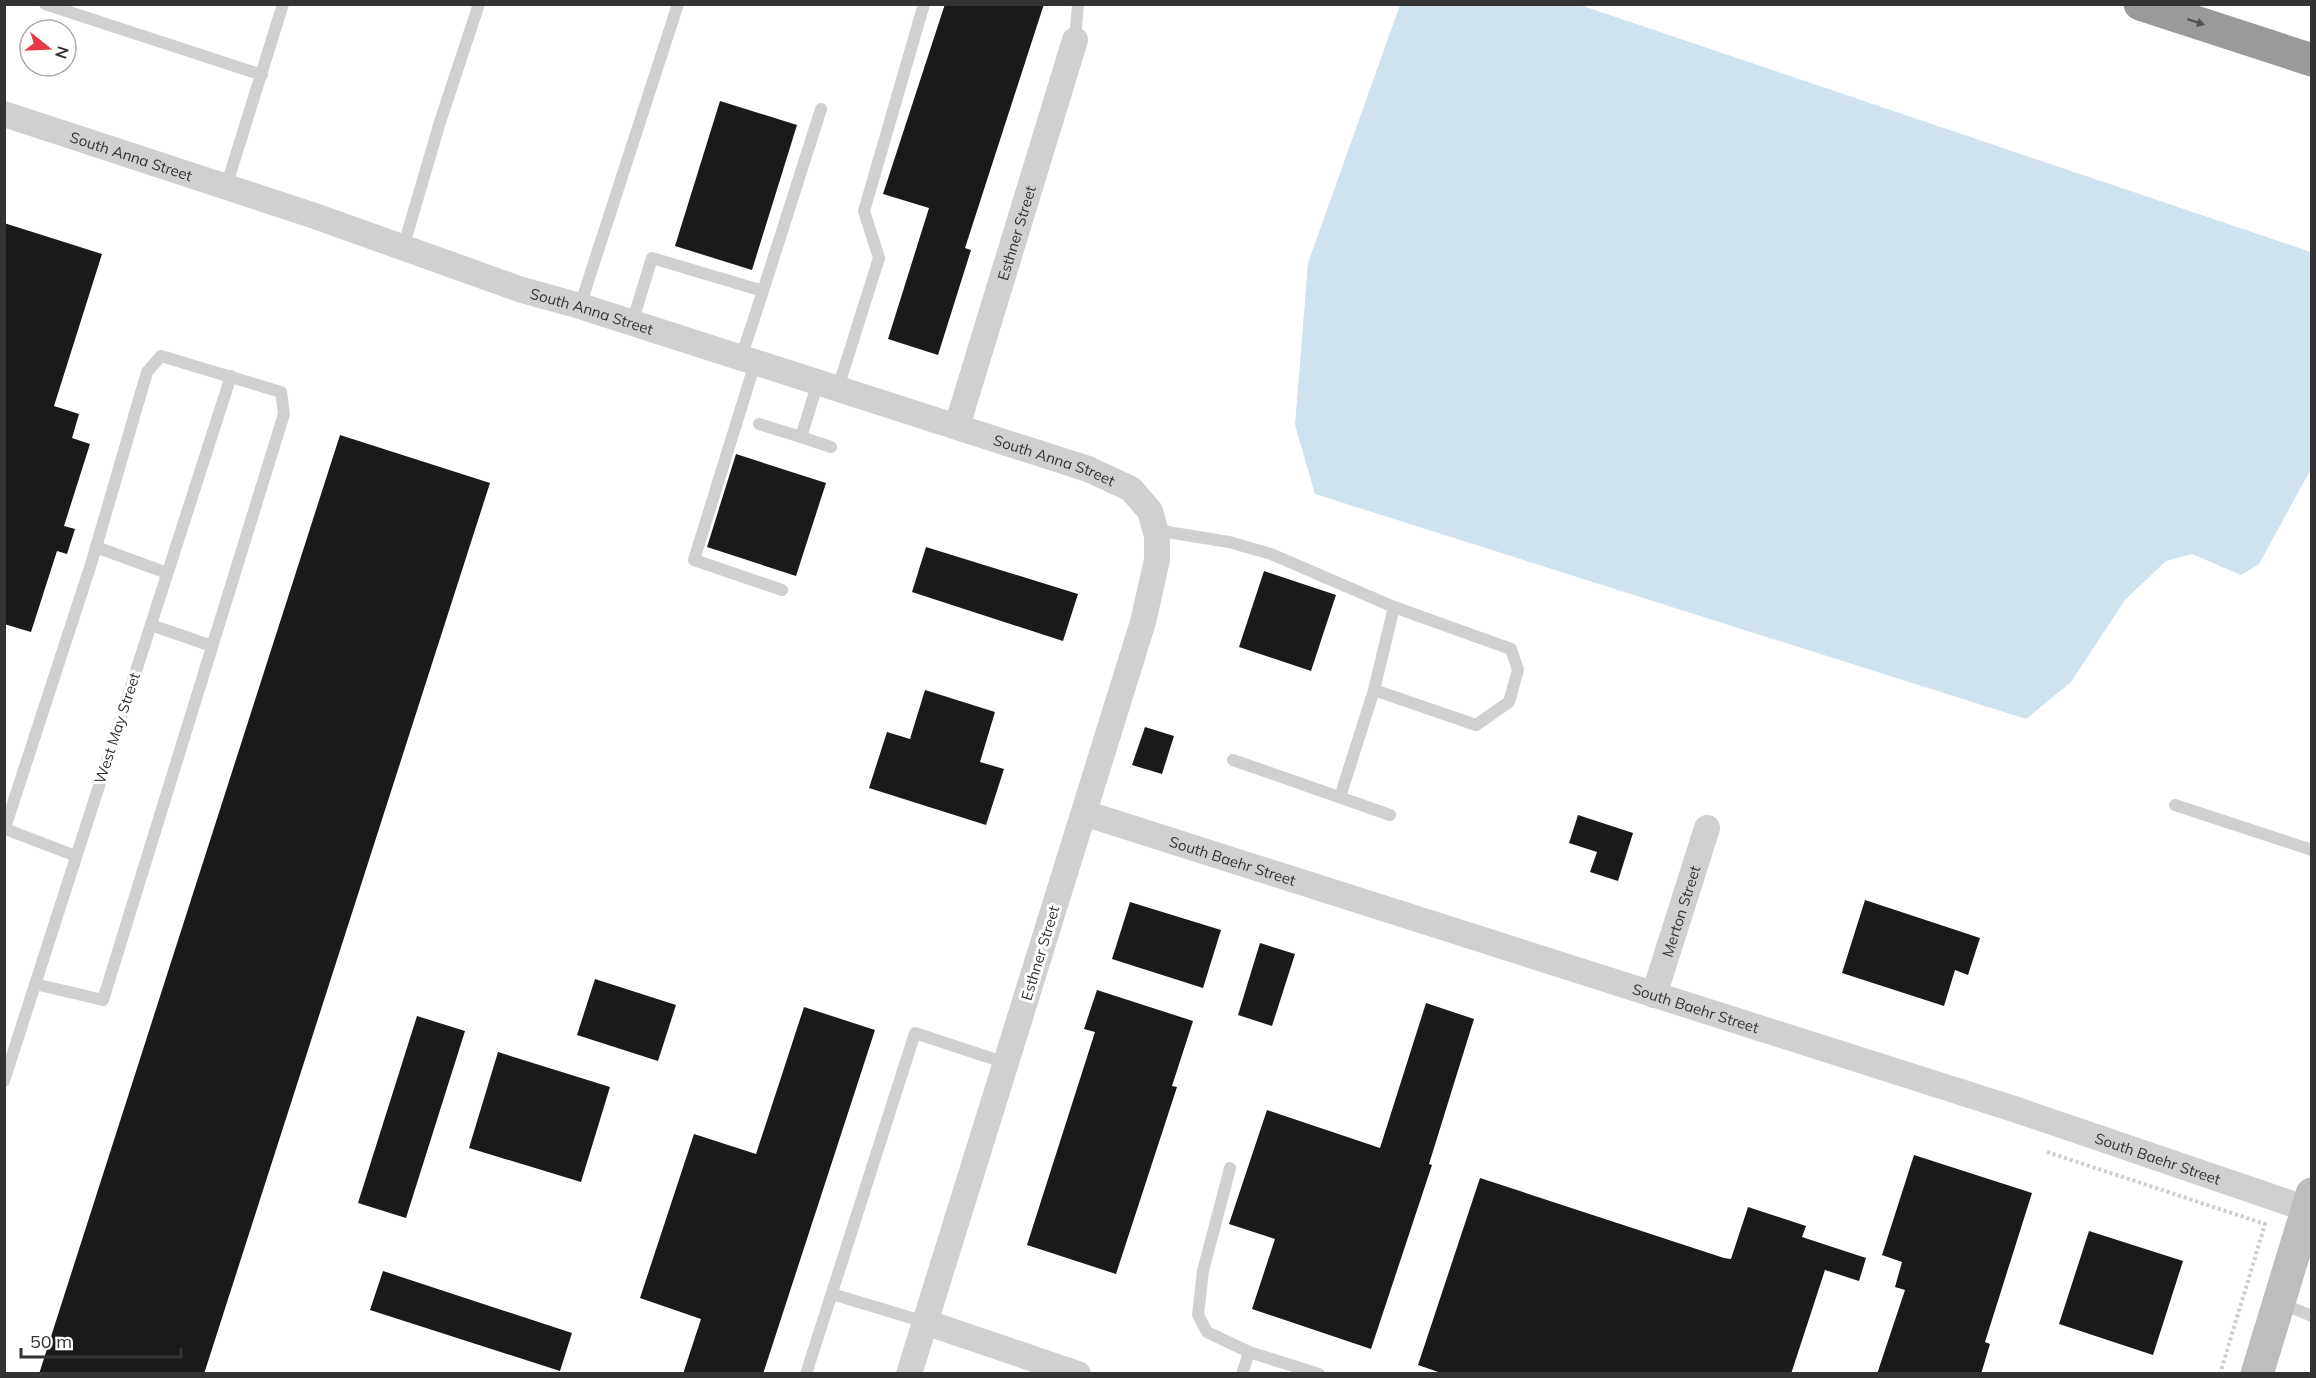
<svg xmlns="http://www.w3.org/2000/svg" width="2316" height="1378" font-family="Mulish,sans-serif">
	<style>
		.water { fill: #cfe2ee }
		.building { fill: #1a1a1a }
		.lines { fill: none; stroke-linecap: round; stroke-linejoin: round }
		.path { stroke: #cdcdcd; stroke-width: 4; stroke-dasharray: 3 3; stroke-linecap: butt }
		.lane { stroke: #d0d0d0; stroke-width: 12 }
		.street { stroke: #d0d0d0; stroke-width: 26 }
		.secondary { stroke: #bdbdbd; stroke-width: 33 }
		.highway { stroke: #9a9a9a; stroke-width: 33 }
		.oneway { fill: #525252 }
		.labels { text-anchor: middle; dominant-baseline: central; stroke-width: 6; stroke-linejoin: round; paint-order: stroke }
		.street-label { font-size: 15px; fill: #333; stroke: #fff }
	</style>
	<rect width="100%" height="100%" fill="#fff"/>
	<!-- water -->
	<polygon class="water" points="1400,5 1580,5 2311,252 2311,469 2259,564 2241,575 2192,554 2166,561 2125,600 2071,682 2026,719 1315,494 1295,425 1308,263"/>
	<!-- building -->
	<g class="building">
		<polygon points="945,4 1044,4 965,248 971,250 938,355 888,339 929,208 883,194"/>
		<polygon points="720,101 797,125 752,270 675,246"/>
		<polygon points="4,223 102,254 54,406 79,414 72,438 90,444 64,526 75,529 67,554 57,551 31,632 4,624"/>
		<polygon points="340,435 490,483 204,1374 39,1374"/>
		<polygon points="736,454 826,483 796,576 707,547"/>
		<polygon points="926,547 1078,594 1063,641 912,592"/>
		<polygon points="1264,571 1336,595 1311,671 1239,647"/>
		<polygon points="925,690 995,712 980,762 1004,769 986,825 869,788 887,732 910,739"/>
		<polygon points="1145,727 1174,736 1162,774 1132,765"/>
		<polygon points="1578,815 1633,833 1618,881 1590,872 1597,852 1569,843"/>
		<polygon points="1865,900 1980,938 1968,975 1955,970 1944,1006 1842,973"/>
		<polygon points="1130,902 1221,930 1203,988 1112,959"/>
		<polygon points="1260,943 1295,954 1272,1026 1238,1015"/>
		<polygon points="595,979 676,1005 658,1061 577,1035"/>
		<polygon points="1097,990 1193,1021 1172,1086 1177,1087 1116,1274 1027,1245 1095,1032 1084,1029"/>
		<polygon points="1426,1003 1474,1019 1429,1164 1432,1165 1371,1349 1252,1309 1275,1239 1229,1224 1267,1110 1380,1148"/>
		<polygon points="804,1007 875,1030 763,1374 683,1374 701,1319 640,1298 694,1134 756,1154"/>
		<polygon points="417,1016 465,1031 406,1218 358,1203"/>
		<polygon points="498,1052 610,1087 581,1182 469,1148"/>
		<polygon points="1914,1155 2032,1193 1985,1342 1990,1344 1981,1374 1877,1374 1905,1290 1895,1287 1902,1262 1882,1255"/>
		<polygon points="1480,1178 1724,1258 1731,1259 1748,1207 1806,1226 1802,1237 1866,1258 1859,1281 1825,1270 1791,1374 1444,1374 1418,1365"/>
		<polygon points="2089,1231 2183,1261 2153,1355 2059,1324"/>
		<polygon points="383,1271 572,1333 560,1371 370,1310"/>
	</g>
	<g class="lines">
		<!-- path -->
		<polyline class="path" points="2047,1152 2265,1224 2220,1374"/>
		<!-- lane -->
		<g class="lane">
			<polyline points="45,4 262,75"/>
			<polyline points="1075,40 1078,4"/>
			<polyline points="226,187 283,4"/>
			<polyline points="403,248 440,122 479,4"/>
			<polyline points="763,291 821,109"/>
			<polyline points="580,306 678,4"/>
			<polyline points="632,323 652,258 763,291 741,358"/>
			<polyline points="755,363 694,560 782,590"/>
			<polyline points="818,382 801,437 831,447"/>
			<polyline points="838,388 879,258 864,211 924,4"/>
			<polyline points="759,424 801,437"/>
			<polyline points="1155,530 1229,542 1271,554 1394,607 1511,649 1518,670 1509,702 1476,725 1374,690 1394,607"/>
			<polyline points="96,547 167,573"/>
			<polyline points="151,625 212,646"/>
			<polyline points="1233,760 1390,815"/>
			<polyline points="1340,797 1374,690"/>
			<polyline points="2175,805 2312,850"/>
			<polyline points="5,829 76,856"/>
			<polyline points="4,831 92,561 147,372 161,356 281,392 284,414 103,1000 35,984"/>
			<polyline points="4,1081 231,376"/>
			<polyline points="1230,1168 1203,1271 1198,1315 1207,1332 1249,1352"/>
			<polyline points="832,1294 925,1322"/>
			<polyline points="2280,1303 2312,1316"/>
			<polyline points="806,1374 915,1033 1006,1063"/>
			<polyline points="1242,1374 1249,1352 1319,1374"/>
		</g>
		<!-- street -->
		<g class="street">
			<path id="s1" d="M4,114L312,215L522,290L580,306L1088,469L1131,489L1150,511L1157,536V560L1143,622L909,1374"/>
			<path id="s2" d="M957,426L1075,40"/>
			<path id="s3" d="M1084,813L2017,1110L2307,1209"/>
			<path id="s4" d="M1654,995L1707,828"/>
			<polyline points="925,1322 1078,1374"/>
		</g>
		<!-- secondary -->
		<polyline class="secondary" points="2257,1374 2312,1194"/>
		<!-- highway -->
		<polyline class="highway" points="2140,4 2312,60"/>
	</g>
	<!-- one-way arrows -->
	<defs><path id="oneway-solid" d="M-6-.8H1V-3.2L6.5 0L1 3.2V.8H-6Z" transform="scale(1.5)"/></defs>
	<use class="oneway" href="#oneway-solid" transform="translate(2196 22) rotate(18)"/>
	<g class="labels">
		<!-- street labels -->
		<g class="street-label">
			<text stroke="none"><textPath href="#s1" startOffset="134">South Anna Street</textPath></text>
			<text stroke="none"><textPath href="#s2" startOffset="202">Esthner Street</textPath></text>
			<text stroke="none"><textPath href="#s1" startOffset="620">South Anna Street</textPath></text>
			<text stroke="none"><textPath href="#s1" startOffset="1106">South Anna Street</textPath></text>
			<text transform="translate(117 728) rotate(-72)">West May Street</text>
			<text stroke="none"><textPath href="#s3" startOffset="156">South Baehr Street</textPath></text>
			<text stroke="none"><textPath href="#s4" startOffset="88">Merton Street</textPath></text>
			<text transform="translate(1040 953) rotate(-73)">Esthner Street</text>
			<text stroke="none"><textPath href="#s3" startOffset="642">South Baehr Street</textPath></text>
			<text stroke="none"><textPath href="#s3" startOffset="1128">South Baehr Street</textPath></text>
		</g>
	</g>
	<!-- border -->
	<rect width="2316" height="1378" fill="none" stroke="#333333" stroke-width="12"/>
	<!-- north arrow -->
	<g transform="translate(48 48) rotate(108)"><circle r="28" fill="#ffffff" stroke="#adadad" stroke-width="1.5"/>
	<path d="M0-4.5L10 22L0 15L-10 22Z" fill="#e63946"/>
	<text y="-9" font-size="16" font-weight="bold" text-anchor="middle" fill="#333333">N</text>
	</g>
	<!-- scale -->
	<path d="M21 1348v9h160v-9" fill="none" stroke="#333333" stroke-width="3"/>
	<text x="30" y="1348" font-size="18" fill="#333333" stroke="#ffffff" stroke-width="4.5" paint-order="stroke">50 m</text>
</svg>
